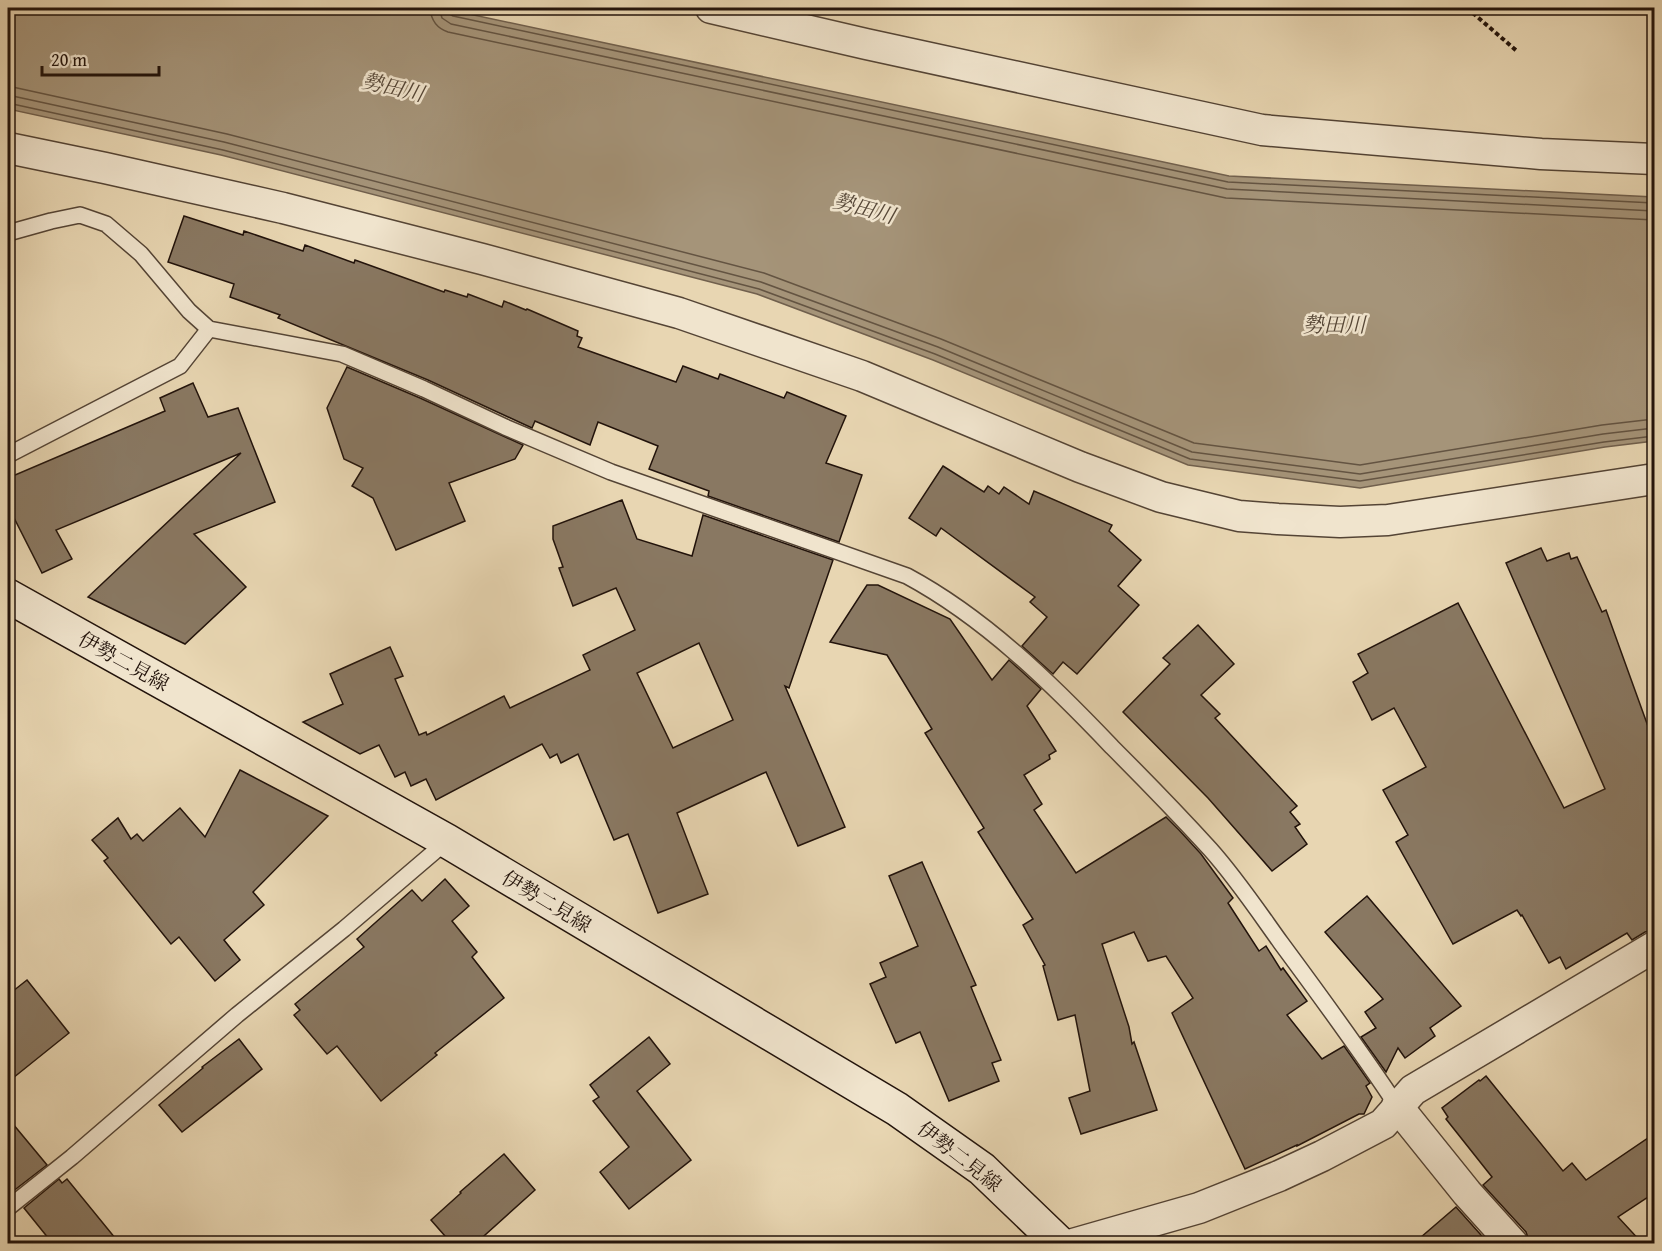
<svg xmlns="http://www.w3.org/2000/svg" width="1662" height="1251" font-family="'Gentium Book Plus','Noto Serif JP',serif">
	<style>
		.water { fill: #a59479; stroke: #71604d; stroke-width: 1.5 }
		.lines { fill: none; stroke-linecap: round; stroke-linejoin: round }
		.shore { stroke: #645442; stroke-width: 1.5 }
		.building { fill: #897862; stroke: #22130b; stroke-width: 1.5; fill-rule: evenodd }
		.service-casing { stroke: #544435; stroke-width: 18 }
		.minor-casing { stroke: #544435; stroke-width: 33 }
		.secondary-casing { stroke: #22130b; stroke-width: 36 }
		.path { stroke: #22130b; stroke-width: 4; stroke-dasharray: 4.5 3; stroke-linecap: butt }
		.service { stroke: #f0e4cd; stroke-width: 15 }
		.minor { stroke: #f0e4cd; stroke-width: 30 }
		.secondary { stroke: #f0e4cd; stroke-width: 33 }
		.labels { text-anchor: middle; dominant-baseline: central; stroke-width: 5; stroke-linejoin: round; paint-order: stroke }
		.street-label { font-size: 20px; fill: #22130b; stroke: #f0e4cd }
		.water-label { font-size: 21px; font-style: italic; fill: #564737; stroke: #f0e4cd }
	</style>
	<rect width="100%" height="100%" fill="#e8d6b2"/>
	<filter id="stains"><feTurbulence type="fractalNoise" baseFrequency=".00333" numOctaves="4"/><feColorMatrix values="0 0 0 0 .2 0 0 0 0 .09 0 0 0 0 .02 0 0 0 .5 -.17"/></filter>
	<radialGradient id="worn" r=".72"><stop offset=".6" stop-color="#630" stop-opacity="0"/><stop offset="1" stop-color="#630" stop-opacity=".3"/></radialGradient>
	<!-- water -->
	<polygon class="water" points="8,8 441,8 1229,176 1654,197 1654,441 1605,447 1360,488 1188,465 933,360 757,294 221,155 8,109"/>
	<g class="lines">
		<!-- shore -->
		<g class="shore">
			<path d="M430,8C431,20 436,28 448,32L1226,198L1654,220"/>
			<polyline points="439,8 442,18 451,24 1227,189 1654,211"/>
			<polyline points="447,8 448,13 453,16 1228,182 1654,203"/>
			<polyline points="8,86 227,134 764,273 941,339 1194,443 1360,465 1602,425 1654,419"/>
			<polyline points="8,95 224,142 761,282 938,347 1192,452 1360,474 1603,434 1654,428"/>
			<polyline points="8,103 223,150 759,289 935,354 1190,459 1360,481 1604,442 1654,436"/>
		</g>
	</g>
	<!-- building -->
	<g class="building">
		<polygon points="184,216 243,235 244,231 303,251 305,245 354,263 355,260 444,292 445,290 467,297 468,294 502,307 504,301 526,310 527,309 578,331 577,336 582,338 578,347 676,382 683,366 718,379 720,374 784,398 787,392 846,416 826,463 862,475 839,542 708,496 709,491 649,469 658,446 598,422 590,445 535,421 532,428 428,380 278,318 280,315 230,297 234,284 168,262"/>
		<polygon points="347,367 420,398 523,445 515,459 449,483 465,521 396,550 373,498 352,486 363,468 344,459 327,408"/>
		<polygon points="193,383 208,417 238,408 275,502 194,534 246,587 185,644 88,597 241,453 56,530 72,559 42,573 8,506 8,478 165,411 160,398"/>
		<polygon points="943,466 984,492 988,486 999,494 1004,487 1029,504 1034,491 1112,525 1109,531 1141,560 1118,586 1139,605 1077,674 1063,662 1053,674 1022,646 1047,617 1030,602 1035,597 941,528 936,536 909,518"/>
		<path d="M622,500L637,539L692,556L703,515L833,560L789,688L785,686L845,827L798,846L766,772L677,813L708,894L658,913L628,834L614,840L578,754L561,763L557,754L550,758L542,744L436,800L426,779L411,786L405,772L395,777L379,745L360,754L303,722L343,704L330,674L390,647L403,676L395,679L419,735L426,732L427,735L504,696L510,708L590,670L583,655L635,630L616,588L573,606L559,568L563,567L553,539V526ZM699,643L733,720L673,748L637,673Z"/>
		<polygon points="1541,548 1547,561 1569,553 1571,559 1577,557 1602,612 1606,610 1654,743 1654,930 1645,932 1632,940 1627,933 1566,969 1560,957 1549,963 1522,915 1521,916 1517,910 1453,944 1396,842 1408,835 1383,790 1426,767 1394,708 1372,720 1353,682 1368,673 1358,654 1458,603 1564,808 1605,789 1506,563"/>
		<polygon points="867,585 878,585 950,619 992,680 1009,660 1041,689 1027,706 1056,751 1049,755 1050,759 1024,775 1042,804 1034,810 1076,873 1166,817 1179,830 1201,854 1233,898 1228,903 1259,951 1266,946 1281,970 1283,968 1307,1001 1287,1015 1322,1059 1344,1046 1370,1083 1366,1086 1372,1097 1364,1114 1359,1114 1297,1146 1297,1145 1245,1169 1172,1013 1193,998 1166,956 1148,961 1134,932 1102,944 1129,1027 1132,1044 1134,1042 1157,1110 1081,1134 1069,1098 1090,1091 1075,1015 1058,1020 1043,966 1045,965 1023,925 1033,919 978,832 984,828 925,733 932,729 887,655 830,642"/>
		<polygon points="1198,625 1234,664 1201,695 1220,714 1215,718 1297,806 1290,812 1300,824 1295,827 1307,844 1272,871 1208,798 1123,712 1170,664 1163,658"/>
		<polygon points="240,770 328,816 253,892 264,905 224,940 240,960 215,981 179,937 171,944 104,861 108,858 92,840 118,818 131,839 137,834 143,841 180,808 205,837"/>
		<polygon points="922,862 976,985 971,987 1001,1060 992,1063 999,1081 949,1101 920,1032 896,1043 870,984 886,977 880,963 918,946 889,876"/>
		<polygon points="445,879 469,906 452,921 477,952 472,957 504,998 435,1053 437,1055 381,1101 337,1046 327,1054 294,1015 300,1010 295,1004 364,947 357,939 412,890 422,901"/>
		<polygon points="1367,896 1461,1006 1430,1028 1435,1036 1405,1058 1398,1048 1386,1072 1361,1037 1376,1028 1365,1012 1383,999 1325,932"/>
		<polygon points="27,980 69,1033 8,1082 8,995"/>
		<polygon points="649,1037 670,1064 637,1091 691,1160 629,1209 600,1172 629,1147 593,1101 599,1097 590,1085"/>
		<polygon points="239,1039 262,1069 182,1132 159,1105 203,1068 202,1067"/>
		<polygon points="1486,1076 1563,1171 1572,1163 1586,1180 1654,1134 1654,1193 1618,1217 1643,1244 1530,1244 1526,1232 1483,1185 1492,1177 1446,1119 1448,1117 1442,1108 1479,1080 1480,1081"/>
		<polygon points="8,1118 47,1165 12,1192 8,1187"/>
		<polygon points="504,1154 535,1190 475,1244 452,1244 431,1220 461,1193 460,1192"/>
		<polygon points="59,1179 62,1183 67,1179 120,1244 53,1244 24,1208"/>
		<polygon points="1456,1207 1489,1244 1413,1244"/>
	</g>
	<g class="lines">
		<!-- service casing -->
		<g class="service-casing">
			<g id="service">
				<path d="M8,233L51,221L80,215L106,224L141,254L189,311L209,329L342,354L424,389L505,427L611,472L907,576C985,618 1051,683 1112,747C1145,780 1178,814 1210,849C1236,878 1258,911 1281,943C1321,997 1360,1050 1397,1106"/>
				<polyline points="8,455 180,366 209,329"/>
				<polyline points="8,1208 72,1157 237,1015 344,929 447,841"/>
			</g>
		</g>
		<!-- minor casing -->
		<g class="minor-casing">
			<g id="minor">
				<polyline points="711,8 866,44 1262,130 1541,154 1654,159"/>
				<polyline points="8,148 105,168 283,208 482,259 679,313 862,376 1080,467 1161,497 1239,516 1278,519 1340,522 1388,520 1654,479"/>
				<polyline points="1397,1106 1467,1193 1513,1244"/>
				<polyline points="1073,1244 1199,1208 1279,1176 1322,1156 1383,1124 1413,1090 1654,947"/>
			</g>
		</g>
		<!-- secondary casing -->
		<g class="secondary-casing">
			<polyline id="secondary" points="8,596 447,841 897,1109 982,1169 1060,1244"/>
		</g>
		<!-- path -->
		<polyline class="path" points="1467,8 1518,52"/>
		<!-- service -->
		<use href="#service" class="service"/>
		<!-- minor -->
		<use href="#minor" class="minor"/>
		<!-- secondary -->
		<use href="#secondary" class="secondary"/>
	</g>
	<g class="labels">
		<!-- street labels -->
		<g class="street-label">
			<text transform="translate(124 661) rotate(29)">伊勢二見線</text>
			<text transform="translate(547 901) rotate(31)">伊勢二見線</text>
			<text transform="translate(960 1156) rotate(38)">伊勢二見線</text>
		</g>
		<!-- water labels -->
		<g class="water-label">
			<text transform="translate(393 87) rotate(13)">勢田川</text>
			<text transform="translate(864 208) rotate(15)">勢田川</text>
			<text x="1334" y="324">勢田川</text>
		</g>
	</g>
	<!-- margin -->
	<rect width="1662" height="1251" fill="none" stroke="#e8d6b2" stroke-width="30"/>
	<rect x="9" y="9" width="1644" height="1233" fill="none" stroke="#22130b" stroke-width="3"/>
	<rect x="15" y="15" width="1632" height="1221" fill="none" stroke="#22130b" stroke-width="1.5"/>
	<!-- scale -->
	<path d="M42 66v9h117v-9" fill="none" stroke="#22130b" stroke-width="3"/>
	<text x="51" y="66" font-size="18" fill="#22130b" stroke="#f0e4cd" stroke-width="4.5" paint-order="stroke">20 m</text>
	<rect width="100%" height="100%" filter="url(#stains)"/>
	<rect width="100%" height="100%" fill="url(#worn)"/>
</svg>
